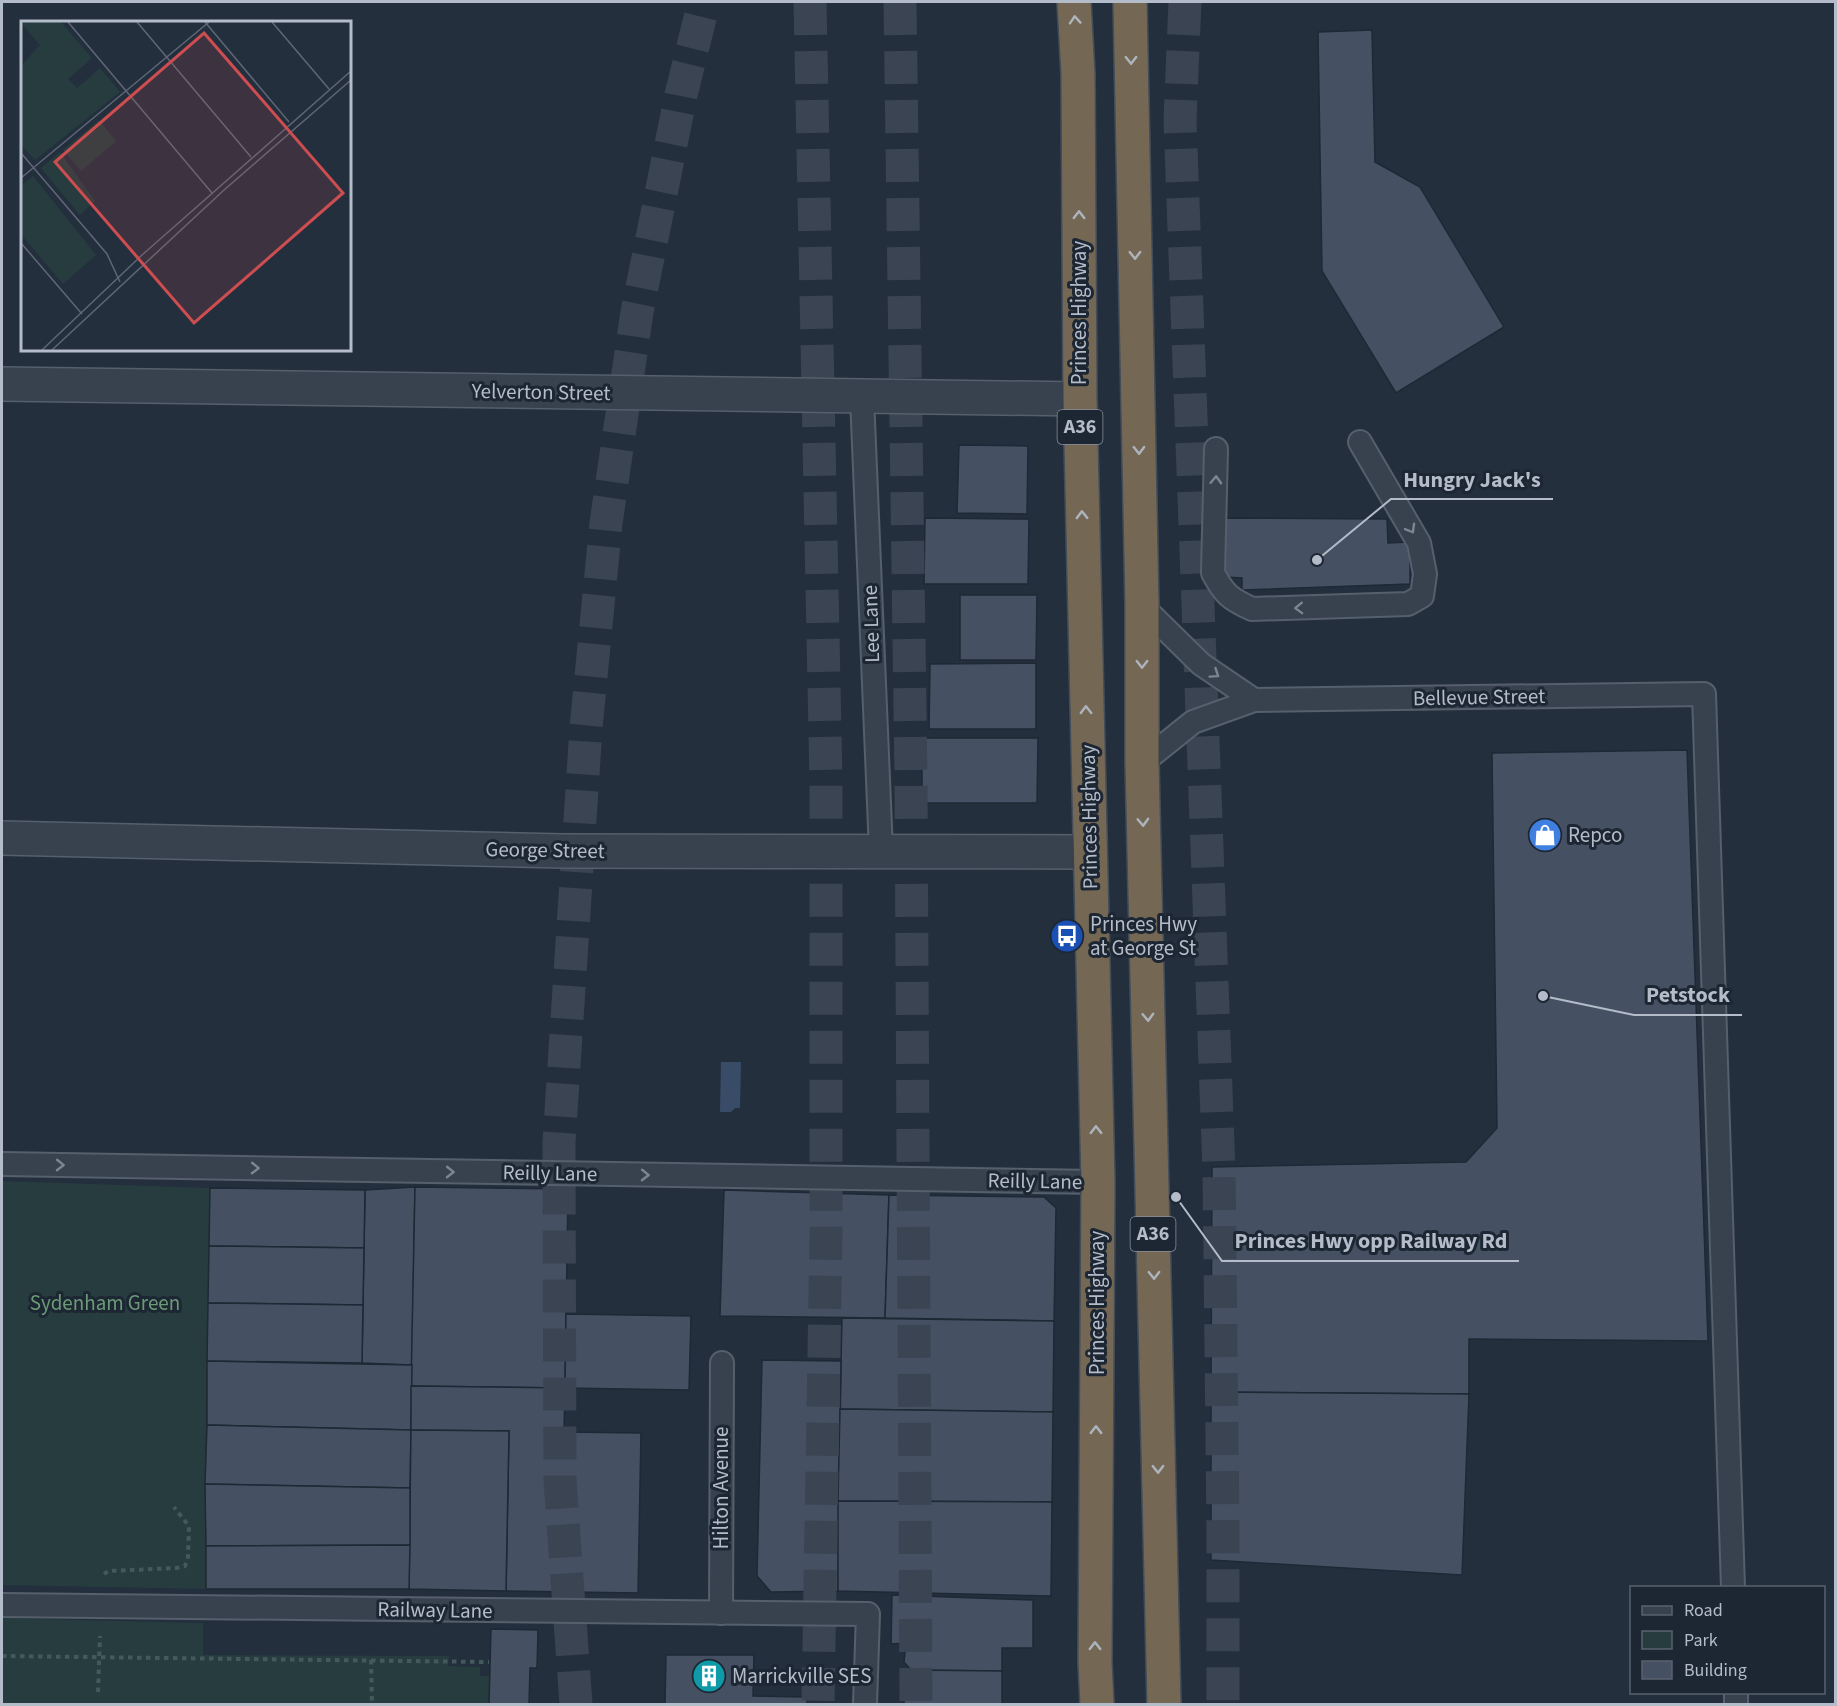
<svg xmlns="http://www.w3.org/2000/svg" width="1837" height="1706" font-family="'Source Sans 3',sans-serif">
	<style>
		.green { fill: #263c3f }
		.water { fill: #394c67 }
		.building { fill: #455162; stroke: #1f2835; stroke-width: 1.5 }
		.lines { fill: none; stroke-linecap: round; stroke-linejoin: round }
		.highway-tunnel { stroke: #3a4453; stroke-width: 33; stroke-dasharray: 33 16; stroke-linecap: butt }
		.lane-casing { stroke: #565f6c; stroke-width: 26 }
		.street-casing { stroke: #565f6c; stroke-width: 36 }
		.highway-casing { stroke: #434c59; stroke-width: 36 }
		.path { stroke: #44595c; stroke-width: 4; stroke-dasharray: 4.5 4.5; stroke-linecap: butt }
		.lane { stroke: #38414e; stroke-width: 22 }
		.street { stroke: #38414e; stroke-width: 33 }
		.highway { stroke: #746855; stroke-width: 33 }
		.oneway { stroke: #aeb4bd }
		.oneway2 { stroke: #7c8592 }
		.labels { text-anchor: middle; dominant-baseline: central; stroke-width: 6; stroke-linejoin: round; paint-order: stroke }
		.shield { fill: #1d2633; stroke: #878f9c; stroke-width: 1.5 }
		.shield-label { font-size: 20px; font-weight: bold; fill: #b4bcc9 }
		.street-label { font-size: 21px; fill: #b4bcc9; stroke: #1d2633 }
		.poi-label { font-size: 21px; fill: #b4bcc9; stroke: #1d2633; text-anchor: start }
		.park-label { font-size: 21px; fill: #6b9a76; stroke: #1d2633 }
		.inset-road { fill: none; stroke: #5e6776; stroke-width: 1.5 }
		.view { fill: #ce4d50; fill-opacity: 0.15; stroke: #ce4d50; stroke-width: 3 }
		.inset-edge { fill: none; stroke: #b4bcc9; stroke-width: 3 }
		.leader { fill: none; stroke: #b4bcc9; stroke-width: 2 }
		.callout-dot { fill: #b4bcc9; stroke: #1d2633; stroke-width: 2 }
		.callout-label { font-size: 22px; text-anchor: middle; font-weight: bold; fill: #b4bcc9; stroke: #1d2633; stroke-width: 6; stroke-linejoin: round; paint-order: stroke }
	</style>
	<rect width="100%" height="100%" fill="#242f3e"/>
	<!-- green -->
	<g class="green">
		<polygon points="2,1181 210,1188 205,1484 206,1589 2,1585"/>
		<polygon points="2,1618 203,1623 203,1655 449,1656 448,1666 480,1667 480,1676 490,1676 490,1704 2,1704"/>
	</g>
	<!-- water -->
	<polygon class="water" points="721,1062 741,1062 740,1108 735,1108 731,1112 720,1112"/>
	<!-- building -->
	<g class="building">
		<polygon points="1372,30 1375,162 1420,187 1504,327 1396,393 1322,271 1318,32"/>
		<polygon points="959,445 1028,446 1027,514 957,513"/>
		<polygon points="925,518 1029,519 1028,584 924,584"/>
		<polygon points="1223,518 1387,519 1388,543 1410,542 1410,584 1242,590 1242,578 1224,577"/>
		<polygon points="960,595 1037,595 1036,660 960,660"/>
		<polygon points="1036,663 1036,729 929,729 930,664"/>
		<polygon points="922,738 1038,738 1037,803 922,803"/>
		<polygon points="1687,750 1708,1341 1469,1339 1469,1394 1211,1392 1212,1167 1466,1162 1497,1128 1492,753"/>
		<polygon points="415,1187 412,1365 362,1363 365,1190"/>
		<polygon points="415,1187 568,1189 565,1388 411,1386"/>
		<polygon points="210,1188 365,1190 364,1248 209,1246"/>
		<polygon points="724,1190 889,1195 885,1318 720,1316"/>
		<polygon points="889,1195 1044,1197 1056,1208 1054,1321 885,1318"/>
		<polygon points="209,1246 364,1248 363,1305 208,1303"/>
		<polygon points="208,1303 363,1305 362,1363 207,1361"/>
		<polygon points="566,1314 691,1316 689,1390 565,1388"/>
		<polygon points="842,1318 1054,1321 1053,1412 840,1409"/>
		<polygon points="762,1360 841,1361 838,1591 771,1592 757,1576"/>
		<polygon points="207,1361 412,1365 411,1430 207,1425"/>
		<polygon points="411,1386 565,1388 564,1432 641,1433 638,1593 506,1591 509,1431 411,1430"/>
		<polygon points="1211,1392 1469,1394 1462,1575 1211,1560"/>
		<polygon points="840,1409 1053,1412 1052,1502 838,1501"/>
		<polygon points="207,1425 411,1430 410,1488 205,1484"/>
		<polygon points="411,1430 509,1431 506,1591 409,1589"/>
		<polygon points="205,1484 410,1488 410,1545 206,1546"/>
		<polygon points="838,1501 1052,1502 1051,1596 838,1591"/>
		<polygon points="410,1545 409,1589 206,1589 206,1546"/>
		<polygon points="892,1595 1033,1600 1033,1648 1002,1648 1002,1671 911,1670 904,1662 906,1643 891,1644"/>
		<polygon points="491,1629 538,1630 537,1668 530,1668 529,1704 489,1704"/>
		<polygon points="666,1655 754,1655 753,1696 807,1697 807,1704 665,1704"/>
		<polygon points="905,1670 1002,1671 1002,1704 904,1704"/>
	</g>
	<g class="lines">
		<!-- highway-tunnel -->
		<g class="highway-tunnel">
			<polyline points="810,2 826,783 826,1235 818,1704"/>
			<polyline points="900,2 911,780 916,1704"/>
			<polyline points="1185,2 1180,120 1219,1171 1223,1529 1223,1704"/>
			<polyline points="576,1704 560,1481 559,1142 586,728 606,523 637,312 681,95 704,2"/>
		</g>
		<!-- lane casing -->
		<g class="lane-casing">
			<g id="lane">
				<polyline points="862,397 881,851"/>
				<path d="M1216,449L1213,573C1224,594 1230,599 1252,609L1408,604L1422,596L1425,574L1419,543L1360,442"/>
				<polyline points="1142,606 1201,664 1254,700"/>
				<polyline points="1142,763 1193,722 1254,700 1704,694 1733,1588"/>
				<polyline points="2,1164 1098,1182"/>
				<polyline points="2,1605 868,1614 865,1704"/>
				<polyline points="721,1613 722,1363"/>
				<polyline points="1736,1692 1736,1704"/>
			</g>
		</g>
		<!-- street casing -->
		<g class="street-casing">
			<g id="street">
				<polyline points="2,384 1080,399"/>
				<polyline points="2,838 563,851 1089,852"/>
			</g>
		</g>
		<!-- highway casing -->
		<g class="highway-casing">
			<g id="highway">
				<polyline points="1074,2 1078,74 1080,399 1098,1182 1095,1662 1097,1704"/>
				<polyline points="1130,2 1142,606 1142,763 1164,1704"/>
			</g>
		</g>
		<!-- path -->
		<g class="path">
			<polyline points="104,1574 108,1571 176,1568 185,1566 188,1557 189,1526 174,1507"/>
			<polyline points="2,1656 489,1662"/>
			<polyline points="371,1660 372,1704"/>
			<polyline points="98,1692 100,1636"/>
		</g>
		<!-- lane -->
		<use href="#lane" class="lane"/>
		<!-- street -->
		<use href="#street" class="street"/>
		<!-- highway -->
		<use href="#highway" class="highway"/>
	</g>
	<!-- one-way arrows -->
	<defs><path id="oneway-chevron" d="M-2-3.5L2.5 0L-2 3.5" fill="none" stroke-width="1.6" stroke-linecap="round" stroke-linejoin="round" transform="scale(1.5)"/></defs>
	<g class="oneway">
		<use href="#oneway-chevron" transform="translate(1075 20) rotate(-94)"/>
		<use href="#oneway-chevron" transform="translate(1131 60) rotate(89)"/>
		<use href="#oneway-chevron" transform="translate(1079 215) rotate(-90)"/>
		<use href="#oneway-chevron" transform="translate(1135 255) rotate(89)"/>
		<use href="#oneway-chevron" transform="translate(1139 450) rotate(89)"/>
		<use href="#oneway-chevron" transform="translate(1082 515) rotate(-91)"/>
		<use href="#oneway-chevron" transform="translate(1142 664) rotate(90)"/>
		<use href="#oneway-chevron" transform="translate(1086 710) rotate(-91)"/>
		<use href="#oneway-chevron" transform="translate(1143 822) rotate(88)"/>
		<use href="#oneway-chevron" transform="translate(1148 1017) rotate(88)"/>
		<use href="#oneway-chevron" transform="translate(1096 1130) rotate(-91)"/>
		<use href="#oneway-chevron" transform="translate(1154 1275) rotate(89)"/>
		<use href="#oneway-chevron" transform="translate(1096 1430) rotate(-90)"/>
		<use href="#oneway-chevron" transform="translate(1158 1469) rotate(89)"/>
		<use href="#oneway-chevron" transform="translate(1095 1646) rotate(-90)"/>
	</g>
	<g class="oneway2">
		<use href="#oneway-chevron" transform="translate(1216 480) rotate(-88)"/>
		<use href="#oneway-chevron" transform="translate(1411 529) rotate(60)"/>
		<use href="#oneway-chevron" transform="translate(1299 608) rotate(178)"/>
		<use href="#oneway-chevron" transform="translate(1215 674) rotate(34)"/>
		<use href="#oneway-chevron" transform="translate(60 1165) rotate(1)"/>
		<use href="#oneway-chevron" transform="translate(255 1168) rotate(1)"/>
		<use href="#oneway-chevron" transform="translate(450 1172) rotate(1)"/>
		<use href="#oneway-chevron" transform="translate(645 1175) rotate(1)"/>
	</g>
	<!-- icons -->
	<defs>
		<g id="shop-disc" transform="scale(1.725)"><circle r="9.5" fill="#3f7fe0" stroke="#1d2633"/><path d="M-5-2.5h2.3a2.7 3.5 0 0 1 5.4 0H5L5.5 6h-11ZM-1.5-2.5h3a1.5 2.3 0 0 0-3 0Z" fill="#fff"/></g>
		<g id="bus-disc" transform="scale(1.725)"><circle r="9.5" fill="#1a4fb4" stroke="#1d2633"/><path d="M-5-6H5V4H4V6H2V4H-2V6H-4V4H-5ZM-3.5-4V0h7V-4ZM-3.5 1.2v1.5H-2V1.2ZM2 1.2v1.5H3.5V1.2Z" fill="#fff"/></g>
		<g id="building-disc" transform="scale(1.725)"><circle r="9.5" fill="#0f9aa8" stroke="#1d2633"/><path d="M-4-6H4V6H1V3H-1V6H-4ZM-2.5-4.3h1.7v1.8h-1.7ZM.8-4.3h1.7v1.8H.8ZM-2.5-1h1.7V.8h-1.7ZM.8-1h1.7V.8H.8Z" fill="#fff"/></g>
	</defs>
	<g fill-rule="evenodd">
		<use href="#shop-disc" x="1545" y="835"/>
		<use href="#bus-disc" x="1067" y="936"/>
		<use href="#building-disc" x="709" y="1676"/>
	</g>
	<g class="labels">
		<!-- shield labels -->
		<g class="shield">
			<rect x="1057.5" y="410" width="45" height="34" rx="4.5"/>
			<rect x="1130.5" y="1217" width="45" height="34" rx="4.5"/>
		</g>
		<g class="shield-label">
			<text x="1080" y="427">A36</text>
			<text x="1153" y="1234">A36</text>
		</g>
		<!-- street labels -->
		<g class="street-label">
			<text transform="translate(1079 313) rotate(-90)">Princes Highway</text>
			<text transform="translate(541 392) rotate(1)">Yelverton Street</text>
			<text transform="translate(871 624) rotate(-92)">Lee Lane</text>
			<text transform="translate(1479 697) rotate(-1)">Bellevue Street</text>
			<text transform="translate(1089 817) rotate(-91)">Princes Highway</text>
			<text transform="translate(545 850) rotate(1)">George Street</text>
			<text transform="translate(550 1173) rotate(1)">Reilly Lane</text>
			<text transform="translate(1035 1181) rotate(1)">Reilly Lane</text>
			<text transform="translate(1097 1303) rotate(-90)">Princes Highway</text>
			<text transform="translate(721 1488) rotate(-90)">Hilton Avenue</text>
			<text transform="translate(435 1610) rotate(1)">Railway Lane</text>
		</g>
		<!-- poi labels -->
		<g class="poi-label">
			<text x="1568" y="835">Repco</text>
			<text x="1090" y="924">Princes Hwy<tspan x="1090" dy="24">at George St</tspan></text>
			<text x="732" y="1676">Marrickville SES</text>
		</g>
		<!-- park labels -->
		<g class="park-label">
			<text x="105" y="1303">Sydenham Green</text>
		</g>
	</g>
	<!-- overview -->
	<g transform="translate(21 21)">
		<rect width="330" height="330" fill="#242f3e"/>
		<path d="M4,1H40L71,37L47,58L56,67L79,47L99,71L14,139L0,123V45L19,24L1,3ZM78,99L95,120L60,150L42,129ZM39,131L74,180L59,194L20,147ZM12,155L75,234L42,263L0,213V165Z" fill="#263c3f"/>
		<path class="inset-road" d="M47,1L191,172M116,1L230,136M184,1L268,101M251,1L308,68M0,132L86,233L99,261M0,157L188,1M0,222L61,293M21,329L121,234L330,50M31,329L203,169L330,59"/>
		<path class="view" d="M183,12L322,172L173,302L34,141Z"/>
		<rect width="330" height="330" class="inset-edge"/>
	</g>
	<!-- callouts -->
	<path class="leader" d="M1317 560L1391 499H1553M1543 996L1634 1015H1742M1176 1197L1222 1261H1519"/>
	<g class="callout-dot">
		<circle cx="1317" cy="560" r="6"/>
		<circle cx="1543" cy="996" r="6"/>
		<circle cx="1176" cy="1197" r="6"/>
	</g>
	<g class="callout-label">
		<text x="1472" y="487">Hungry Jack's</text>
		<text x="1688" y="1002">Petstock</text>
		<text x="1371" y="1248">Princes Hwy opp Railway Rd</text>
	</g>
	<!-- border -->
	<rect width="1837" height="1706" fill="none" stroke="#b4bcc9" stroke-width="6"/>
	<!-- legend -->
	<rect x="1630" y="1586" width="195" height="108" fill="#1d2633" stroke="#59626f" stroke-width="1.5"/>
	<rect x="1642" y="1606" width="30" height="9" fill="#38414e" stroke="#59626f" stroke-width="1.5"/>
	<text x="1684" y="1616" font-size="18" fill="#b4bcc9">Road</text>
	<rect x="1642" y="1631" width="30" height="18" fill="#263c3f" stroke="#59626f" stroke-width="1.5"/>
	<text x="1684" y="1646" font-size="18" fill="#b4bcc9">Park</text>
	<rect x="1642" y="1661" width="30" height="18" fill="#455162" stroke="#59626f" stroke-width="1.5"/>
	<text x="1684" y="1676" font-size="18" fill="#b4bcc9">Building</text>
</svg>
